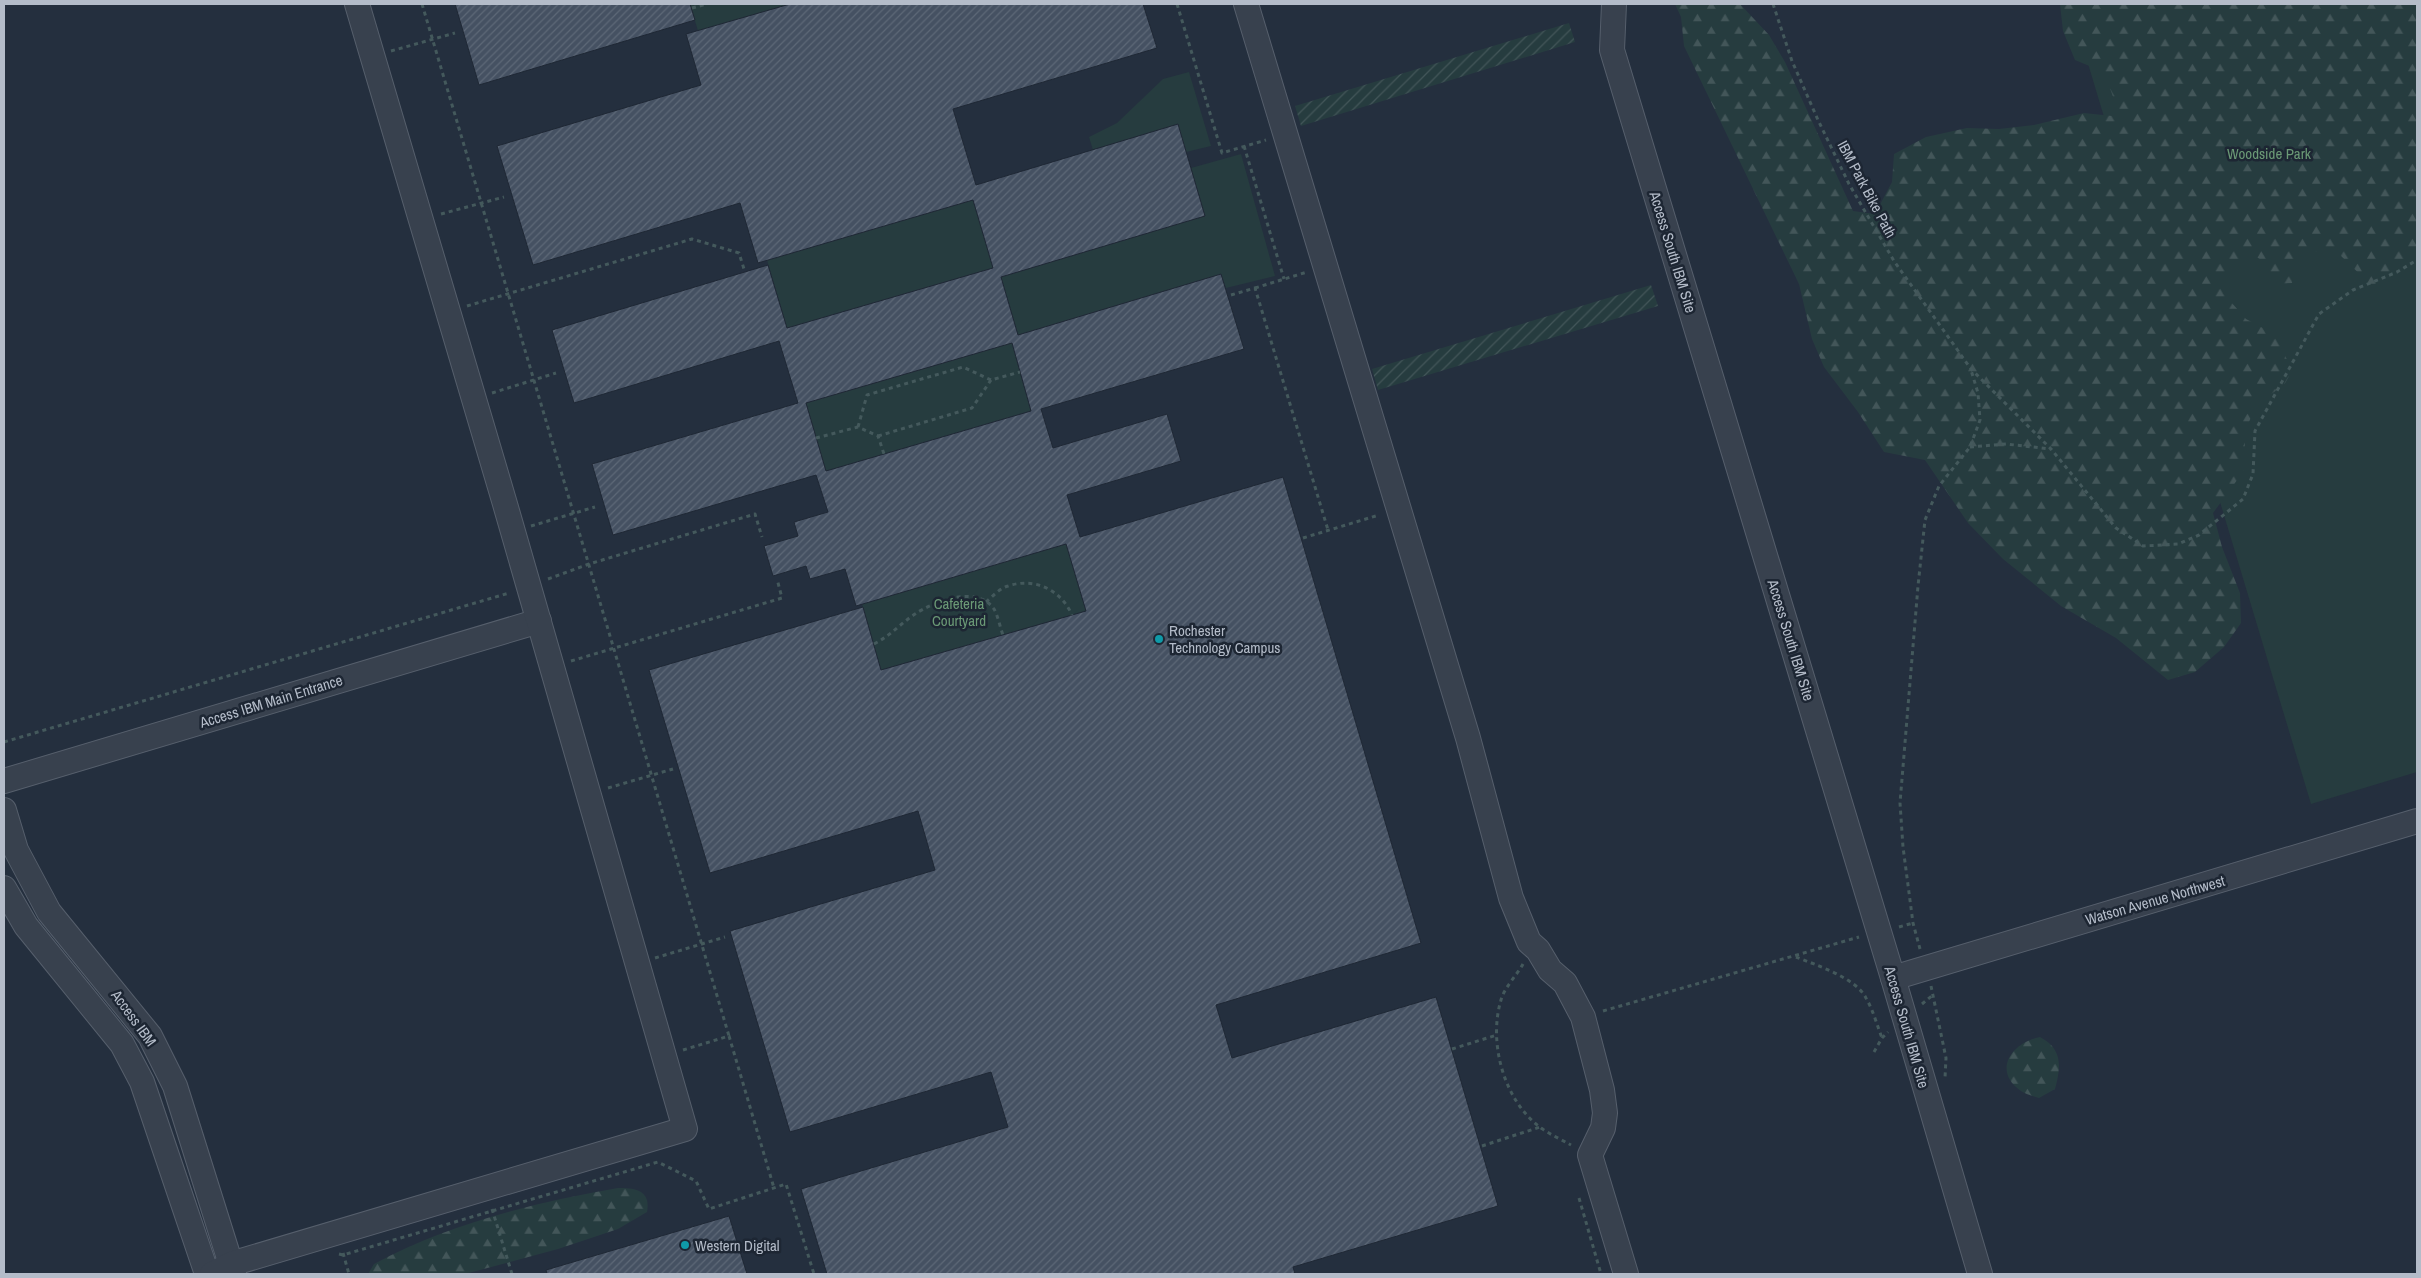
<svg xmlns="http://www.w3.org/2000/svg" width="2421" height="1278" font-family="'Archivo Narrow',sans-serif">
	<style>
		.green { fill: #263c3f }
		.forest { fill: url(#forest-firs) }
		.garden { fill: url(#garden-furrows) }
		.building { fill: url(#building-hatch); stroke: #1f2835; fill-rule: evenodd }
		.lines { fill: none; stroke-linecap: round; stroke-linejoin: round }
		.minor-casing { stroke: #565f6c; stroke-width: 26 }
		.path { stroke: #44595c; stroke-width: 3; stroke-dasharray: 4 4; stroke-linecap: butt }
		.minor { stroke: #38414e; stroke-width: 24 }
		.culture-dot { fill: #0f9aa8; stroke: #1d2633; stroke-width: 2 }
		.labels { text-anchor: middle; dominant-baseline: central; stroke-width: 5; stroke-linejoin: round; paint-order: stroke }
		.park-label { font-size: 15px; fill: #6b9a76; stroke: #1d2633 }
		.street-label { font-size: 15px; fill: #b4bcc9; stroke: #1d2633 }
		.poi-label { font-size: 15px; fill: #b4bcc9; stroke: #1d2633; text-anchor: start }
	</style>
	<defs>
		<pattern id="forest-firs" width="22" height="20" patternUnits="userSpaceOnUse" patternTransform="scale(1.25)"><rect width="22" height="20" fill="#263c3f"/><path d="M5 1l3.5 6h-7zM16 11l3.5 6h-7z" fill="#435659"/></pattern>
		<pattern id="garden-furrows" width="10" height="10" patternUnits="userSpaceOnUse" patternTransform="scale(1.25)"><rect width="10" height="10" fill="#263c3f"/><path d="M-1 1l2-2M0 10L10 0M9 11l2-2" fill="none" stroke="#435659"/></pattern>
		<pattern id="building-hatch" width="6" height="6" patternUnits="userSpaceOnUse" patternTransform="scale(1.25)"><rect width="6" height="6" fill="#455162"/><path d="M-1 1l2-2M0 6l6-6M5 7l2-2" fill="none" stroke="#5d6877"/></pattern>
	</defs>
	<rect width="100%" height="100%" fill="#242f3e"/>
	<!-- green -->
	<g class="green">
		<polygon points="690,4 790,4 698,31"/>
		<polygon points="2070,4 2417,4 2417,772 2311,804"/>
		<polygon points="1189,72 1211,146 1186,152 1178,124 1093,150 1089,137 1117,123 1163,79"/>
		<polygon points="1241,154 1275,276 1226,288 1221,274 1018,335 1001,277 1205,216 1191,168"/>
		<polygon points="973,200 993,268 787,328 767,260"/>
		<polygon points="1012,343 1031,411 826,471 806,403"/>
		<polygon points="1066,544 1086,611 881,670 862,604"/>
	</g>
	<!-- forest -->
	<g class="forest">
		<polygon points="1675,4 1740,4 1769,35 1785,62 1853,211 1875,214 1892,182 1894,154 1926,137 1967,128 1999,129 2034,125 2084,113 2112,116 2115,102 2104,72 2075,60 2063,31 2060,4 2417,4 2417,250 2397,272 2375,289 2339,254 2317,251 2295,261 2292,283 2274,284 2264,262 2248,251 2225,276 2223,293 2246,319 2276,335 2292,371 2284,385 2258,403 2246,428 2243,472 2213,513 2222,547 2240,593 2241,623 2224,647 2195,672 2168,680 2116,638 2061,606 2003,559 1968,523 1925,460 1884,452 1858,412 1824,367 1812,339 1799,284 1684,46 1681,17"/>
		<path d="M2040,1037C2063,1049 2061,1067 2055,1089L2039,1098C2033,1096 2025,1094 2021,1091C1991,1070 2013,1042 2040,1037Z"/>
		<path d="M618,1188C635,1188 651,1190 647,1212L618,1229L558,1249L465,1274H368L374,1264C448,1224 536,1202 618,1188Z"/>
	</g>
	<!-- garden -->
	<g class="garden">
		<polygon points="1569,23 1575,42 1301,126 1295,106"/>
		<polygon points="1651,285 1658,306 1378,390 1372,369"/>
	</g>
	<!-- building -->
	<g class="building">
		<polygon points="455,4 690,4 695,20 479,85"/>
		<path d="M790,4H1143L1157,48L953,109L976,185L1178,124L1205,216L1001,277L1018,335L1221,274L1244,349L1041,409L1053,448L1167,414L1181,461L1067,495L1080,537L1283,477L1421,943L1216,1005L1232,1058L1436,997L1498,1206L1293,1267L1295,1274H827L801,1189L1008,1127L991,1072L790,1132L730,931L935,870L918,811L710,873L649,670L863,607L881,670L1086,611L1066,544L856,606L845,569L810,579L806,566L773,576L764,546L798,536L794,522L828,512L816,475L613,535L592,464L798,403L779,341L574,403L552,330L768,265L787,328L993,268L973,200L758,263L740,203L533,265L497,146L701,85L686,34ZM1012,343L1031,411L826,471L806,403Z"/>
		<polygon points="729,1216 747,1274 547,1274 546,1270"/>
	</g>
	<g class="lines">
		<!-- minor casing -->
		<g class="minor-casing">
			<g id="minor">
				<polyline points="1246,4 1468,738 1511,898 1529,942 1538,950 1550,970 1565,983 1583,1017 1602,1090 1605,1113 1603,1128 1590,1155 1626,1274"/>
				<polyline points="1614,4 1612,50 1893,978 1980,1274"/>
				<polyline points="4,781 539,621"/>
				<polyline points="4,810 16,850 49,912 150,1036 175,1086 234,1274"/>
				<polyline points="4,888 26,926 122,1044 142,1082 207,1274"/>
				<polyline points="1893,978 2417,821"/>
				<polyline points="212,1274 231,1264 685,1129 505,504 357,4"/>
			</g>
		</g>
		<!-- path -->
		<g class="path">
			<polyline points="422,4 729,1036"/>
			<polyline points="1177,4 1222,153 1266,140"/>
			<polyline points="1773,4 1792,61 1818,120 1849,184 1894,261 1971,369 2051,449 2116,528 2143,546 2178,544 2199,535 2243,499 2253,474 2255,431 2319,314 2353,290 2397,272 2417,260"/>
			<polyline points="692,8 707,4"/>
			<polyline points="391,51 455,33"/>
			<polyline points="1244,146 1284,279"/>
			<polyline points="441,214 504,197"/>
			<polyline points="1255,288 1307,272"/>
			<polyline points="1231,295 1255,288 1328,530"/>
			<polyline points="467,306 692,239 739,253 744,269"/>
			<polyline points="492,393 556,373"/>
			<polyline points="858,427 867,395 963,367 991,380 1020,372"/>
			<polyline points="878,436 972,408 991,380"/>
			<polyline points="816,438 858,427 878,436 884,454"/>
			<polyline points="1970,447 2006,444 2051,449"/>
			<polyline points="531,526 595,507"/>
			<polyline points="1303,538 1379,515"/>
			<polyline points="548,579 589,564 755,514 762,537"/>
			<path d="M986,602C992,597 1000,588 1008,586C1035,577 1061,590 1072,615"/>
			<path d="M874,644C890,636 900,624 915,614C933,602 977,584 994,609C998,616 1000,627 1003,635"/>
			<polyline points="571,661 782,598 777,579"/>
			<polyline points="4,742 509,593"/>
			<polyline points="608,788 673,769"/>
			<polyline points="1899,927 1913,923"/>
			<polyline points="1920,949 1913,923 1903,847 1900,803 1918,586 1925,520 1939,486 1970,447 1980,420 1978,393 1971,370"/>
			<path d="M1796,957C1816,965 1856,978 1866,998C1873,1010 1877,1025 1882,1038"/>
			<polyline points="655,958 725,937"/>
			<path d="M1523,964C1517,975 1504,988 1501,1000C1488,1043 1504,1101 1541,1128C1551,1135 1562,1140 1571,1145"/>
			<polyline points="1931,986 1946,1058 1945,1078"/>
			<polyline points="1922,1004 1934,994"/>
			<polyline points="1603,1011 1859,937"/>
			<polyline points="1452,1049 1497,1035"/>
			<polyline points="683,1050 729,1036 774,1188"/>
			<polyline points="1874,1052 1882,1038 1888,1032"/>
			<polyline points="1482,1146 1540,1127"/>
			<polyline points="1579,1198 1601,1274"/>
			<polyline points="492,1209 512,1274"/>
			<polyline points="343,1253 349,1274"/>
			<polyline points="339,1254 343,1255 658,1162 696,1181 709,1209 786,1184 814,1274"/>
		</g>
		<!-- minor -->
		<use href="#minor" class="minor"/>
	</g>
	<!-- markers -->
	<g class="culture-dot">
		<circle cx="1159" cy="639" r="5"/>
		<circle cx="685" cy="1245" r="5"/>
	</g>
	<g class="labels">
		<!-- park labels -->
		<g class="park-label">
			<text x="2269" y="153">Woodside Park</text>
			<text x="959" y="603">Cafeteria<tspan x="959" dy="17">Courtyard</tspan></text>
		</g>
		<!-- street labels -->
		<g class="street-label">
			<text transform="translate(1867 189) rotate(62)">IBM Park Bike Path</text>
			<text transform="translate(1673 252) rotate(73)">Access South IBM Site</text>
			<text transform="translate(1791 640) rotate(73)">Access South IBM Site</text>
			<text transform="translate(271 701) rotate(-17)">Access IBM Main Entrance</text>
			<text transform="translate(2155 900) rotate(-16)">Watson Avenue Northwest</text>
			<text transform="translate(134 1018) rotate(54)">Access IBM</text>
			<text transform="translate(1907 1027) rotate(74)">Access South IBM Site</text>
		</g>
		<!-- poi labels -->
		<g class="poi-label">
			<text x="1169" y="630">Rochester<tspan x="1169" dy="17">Technology Campus</tspan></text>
			<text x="695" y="1245">Western Digital</text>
		</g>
	</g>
	<!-- border -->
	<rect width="2421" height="1278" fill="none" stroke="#b4bcc9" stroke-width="10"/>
</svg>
